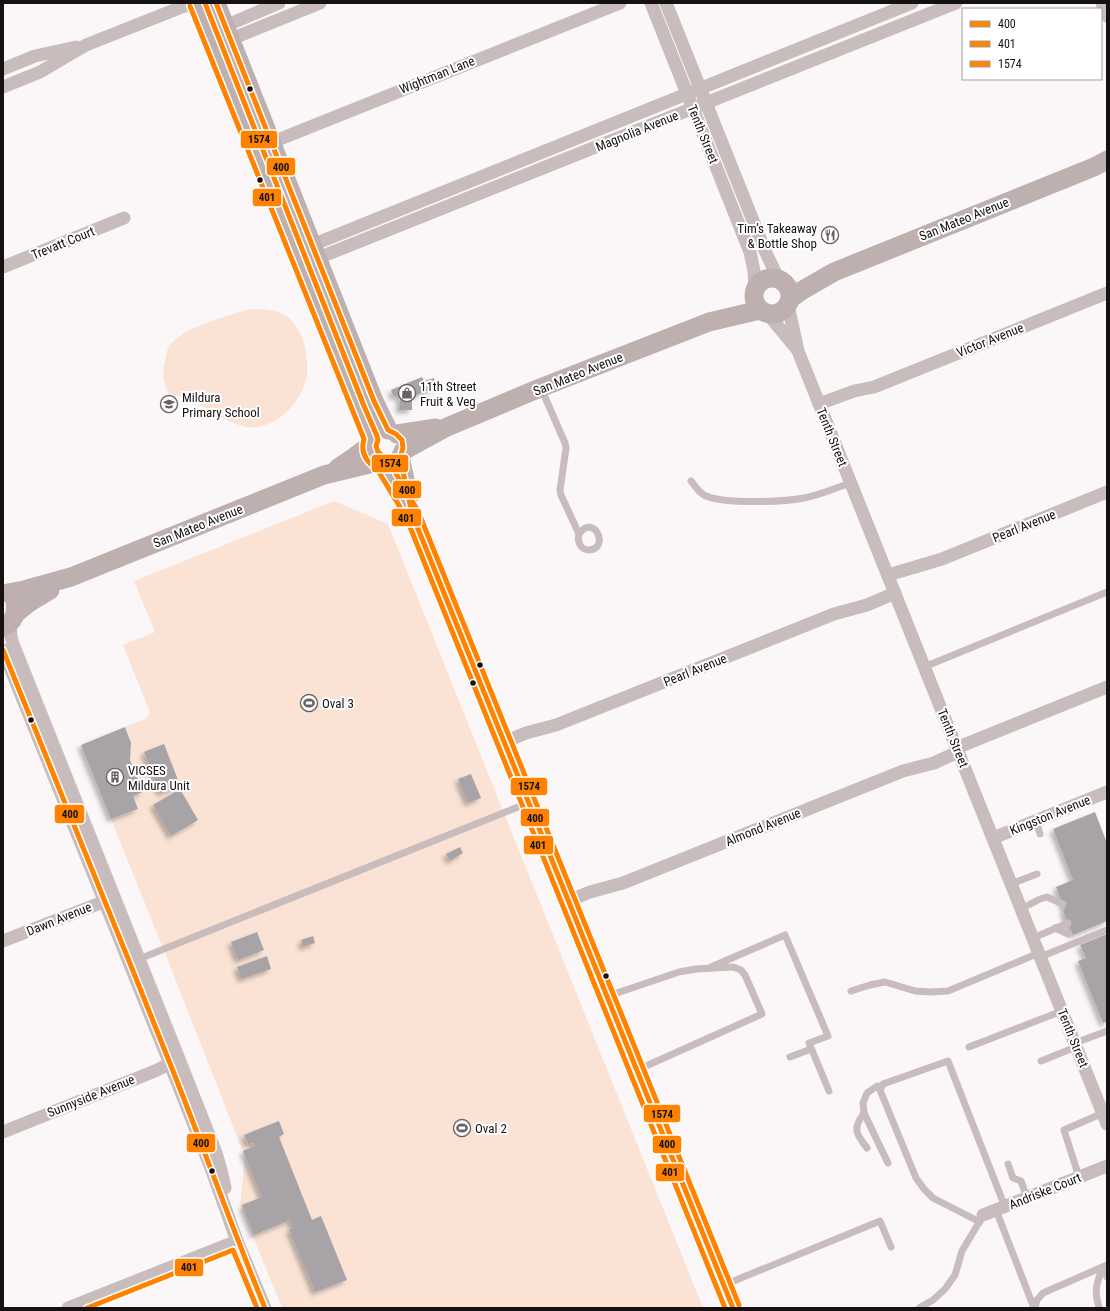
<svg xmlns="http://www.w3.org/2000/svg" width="1110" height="1311" font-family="'Roboto Condensed',sans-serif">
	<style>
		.green { fill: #fae3d5 }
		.building { fill: #a7a3a6; filter: url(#shadow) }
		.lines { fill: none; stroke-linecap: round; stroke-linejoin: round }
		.lane { stroke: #c8bcbc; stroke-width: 7 }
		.street { stroke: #c8bcbc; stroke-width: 13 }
		.secondary { stroke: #bfb0b0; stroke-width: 19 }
		.bus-1-casing { stroke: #fff; stroke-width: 8 }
		.bus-2-casing { stroke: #fff; stroke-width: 8 }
		.bus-3-casing { stroke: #fff; stroke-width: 8 }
		.bus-1 { stroke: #ff8200; stroke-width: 5 }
		.bus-2 { stroke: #ff8200; stroke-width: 5 }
		.bus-3 { stroke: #ff8200; stroke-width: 5 }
		.bus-dot { fill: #151112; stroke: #fff; stroke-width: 1.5 }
		.labels { text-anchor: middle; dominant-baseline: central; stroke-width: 4; stroke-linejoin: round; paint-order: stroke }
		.street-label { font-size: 13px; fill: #151112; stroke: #fff }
		.poi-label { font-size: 13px; fill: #151112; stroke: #fff; text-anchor: start }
		.line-badge { stroke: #fff; stroke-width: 1.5 }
		.pale-badge-label { font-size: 11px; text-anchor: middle; font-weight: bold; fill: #111 }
	</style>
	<defs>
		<filter id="shadow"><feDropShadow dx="-3.5" dy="3.5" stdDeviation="2" flood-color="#0004"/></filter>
	</defs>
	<rect width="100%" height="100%" fill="#fbf7f8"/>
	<!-- green -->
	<g class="green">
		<path d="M250,309C263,309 275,309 286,316C295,322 301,333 304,343C306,353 308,363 307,374C304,400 276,431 247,427C232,425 206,408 192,401C185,397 177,395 169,394C163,384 162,372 165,361C166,356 167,350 169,346C183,327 228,316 250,309Z"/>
		<polygon points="334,501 388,524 703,1308 282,1308 240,1205 245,1157 167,958 111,819 138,809 133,796 143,792 130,760 131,743 125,727 147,718 150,712 123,645 155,632 134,581"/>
	</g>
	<!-- building -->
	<g class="building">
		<polygon points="422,377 424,381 434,378 437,387 412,397 412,410 399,410 400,397 393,396 391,390"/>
		<polygon points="125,727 131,743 130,760 143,792 133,796 138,809 111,819 81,745"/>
		<polygon points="164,744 180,785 160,793 144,752"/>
		<polygon points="471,774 481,798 468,803 458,779"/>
		<polygon points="180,789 198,820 171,836 153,805"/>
		<polygon points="1095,812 1107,843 1107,921 1073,935 1063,911 1065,910 1056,887 1073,880 1053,829"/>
		<polygon points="460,847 463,853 450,861 446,854"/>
		<polygon points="257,932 264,950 238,960 231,942"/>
		<polygon points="1107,934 1107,1022 1103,1023 1078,961 1086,958 1080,945"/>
		<polygon points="313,936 315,943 303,947 301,940"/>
		<polygon points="267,956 271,969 241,979 237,967"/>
		<polygon points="279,1121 284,1134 279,1137 312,1220 321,1216 347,1280 315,1292 289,1229 293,1228 290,1220 254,1235 242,1205 262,1197 243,1151 255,1146 253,1143 248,1144 244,1135"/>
	</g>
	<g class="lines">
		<!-- lane -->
		<g class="lane">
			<path d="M541,388L565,443L566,448L560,490L561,495L579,534C577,541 580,549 588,550C611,550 594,512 579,534"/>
			<path d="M691,481C696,487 699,493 706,496C724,504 784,502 804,498C820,495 835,488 851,483"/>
			<polyline points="924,667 1107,592"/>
			<polyline points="1036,820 1040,834"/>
			<polyline points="1011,884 1037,874"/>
			<polyline points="1021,909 1040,899 1047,897 1063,904"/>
			<polyline points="1055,928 1068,934"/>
			<polyline points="1033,938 1068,923"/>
			<polyline points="1040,957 1107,930"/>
			<polyline points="139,959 528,803"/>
			<polyline points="711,967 785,935 828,1036 809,1043 829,1091"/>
			<polyline points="851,991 870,985 885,982 915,991 930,992 948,991 1039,953"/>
			<polyline points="608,996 679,972 696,969 733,967 741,970 745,975 762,1014 637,1070"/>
			<polyline points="1075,1043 1107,1031"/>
			<polyline points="969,1047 1062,1011"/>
			<polyline points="790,1057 811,1049"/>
			<polyline points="1041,1061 1076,1047"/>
			<polyline points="881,1087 877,1086 867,1093 863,1103 864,1113 888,1163"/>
			<path d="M864,1113C853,1128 855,1133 867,1148"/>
			<polyline points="1008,1164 1013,1178 1021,1181 1027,1198"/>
			<polyline points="1079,1177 1064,1130 1103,1113"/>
			<polyline points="996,1210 1034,1308"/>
			<polyline points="980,1222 933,1198 924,1189 916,1178 880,1090 883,1084 948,1061 1005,1207"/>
			<polyline points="1103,1267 1107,1277"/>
			<polyline points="724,1285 880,1221 891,1247"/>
			<polyline points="919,1308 933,1300 945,1289 955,1275 962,1251 981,1219"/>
			<polyline points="1035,1308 1037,1300 1043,1293 1107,1265"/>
			<path d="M1099,1308C1094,1289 1096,1285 1103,1267"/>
		</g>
		<!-- street -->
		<g class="street">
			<polyline points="651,3 750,252 754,271 755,289"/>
			<polyline points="666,3 766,253 779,280"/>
			<polyline points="1102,3 1107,16"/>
			<polyline points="225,26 279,3"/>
			<polyline points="231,39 320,3"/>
			<polyline points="3,69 35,56 76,47"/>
			<polyline points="3,87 40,72 86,45 192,3"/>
			<polyline points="265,145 620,3"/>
			<polyline points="312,245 912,3"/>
			<polyline points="318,258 956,3"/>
			<polyline points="3,267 124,218"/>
			<polyline points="788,305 798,351 1107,1124"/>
			<polyline points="768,314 796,348"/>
			<polyline points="819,404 854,391 874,387 1107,293"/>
			<polyline points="888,575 942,559 1107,492"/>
			<polyline points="10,622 11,637 13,644 179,1059 216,1153 221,1170 225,1188"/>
			<polyline points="3,650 170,1064 211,1168 237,1241 265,1308"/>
			<polyline points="504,742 526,733 556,725 834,614 867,605 895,593"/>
			<polyline points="956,748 1107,687"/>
			<polyline points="993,838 1107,792"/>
			<polyline points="568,901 590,892 623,883 903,771 934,763 958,752"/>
			<polyline points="3,941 113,898"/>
			<polyline points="3,1132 155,1071 177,1060"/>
			<polyline points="983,1215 1107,1166"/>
			<polyline points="68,1308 237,1241"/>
		</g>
		<!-- secondary -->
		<g class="secondary">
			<polyline points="197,3 358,409 371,439"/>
			<polyline points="216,3 374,401 388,430"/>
			<circle cx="772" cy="296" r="18"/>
			<polyline points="790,299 801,291 834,272 1094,167 1107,160"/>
			<polyline points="397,434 436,428"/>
			<polyline points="403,451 447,427 540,388 709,322 760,310"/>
			<polyline points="400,457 409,497"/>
			<polyline points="382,464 412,514 733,1308"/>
			<polyline points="338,468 350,460 369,446"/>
			<polyline points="8,593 24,590 71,577 324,475 378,462"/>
			<polyline points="15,614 30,602 50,590"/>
			<path d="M3,627C14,623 17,613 15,602"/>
		</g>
		<!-- bus-1 casing -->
		<g class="bus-1-casing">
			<g id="bus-1">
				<polyline points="216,3 374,401 388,430 396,434 402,440 403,448 400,457 412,514 733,1308"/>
				<path d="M3,650C59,789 116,927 171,1066C203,1146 232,1228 265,1308"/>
			</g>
		</g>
		<!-- bus-2 casing -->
		<g class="bus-2-casing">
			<g id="bus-2">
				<path d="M190,6L364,439C360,453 366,462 377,469L406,517L725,1308"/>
				<polyline points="87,1308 233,1250 257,1308"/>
			</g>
		</g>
		<!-- bus-3 casing -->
		<g class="bus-3-casing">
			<polyline id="bus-3" points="205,3 364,406 377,436 378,440 376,446 378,452 388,460 418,511 739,1305"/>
		</g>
		<!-- bus-1 -->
		<use href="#bus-1" class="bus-1"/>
		<!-- bus-2 -->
		<use href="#bus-2" class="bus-2"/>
		<!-- bus-3 -->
		<use href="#bus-3" class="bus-3"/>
	</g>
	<!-- icons -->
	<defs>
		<g id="restaurant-ring" transform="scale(0.9)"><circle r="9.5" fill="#fff" stroke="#666262" stroke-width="1.5"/><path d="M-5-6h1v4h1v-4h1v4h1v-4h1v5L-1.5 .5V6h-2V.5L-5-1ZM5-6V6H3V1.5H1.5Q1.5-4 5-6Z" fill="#666262"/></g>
		<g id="shop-ring" transform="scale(0.9)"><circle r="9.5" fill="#fff" stroke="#666262" stroke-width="1.5"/><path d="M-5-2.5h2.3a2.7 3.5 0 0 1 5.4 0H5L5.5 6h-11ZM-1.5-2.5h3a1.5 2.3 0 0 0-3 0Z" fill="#666262"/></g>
		<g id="school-ring" transform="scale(0.9)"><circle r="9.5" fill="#fff" stroke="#666262" stroke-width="1.5"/><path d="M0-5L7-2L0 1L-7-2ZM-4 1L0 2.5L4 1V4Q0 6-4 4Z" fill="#666262"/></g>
		<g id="stadium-ring" transform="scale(0.9)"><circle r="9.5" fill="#fff" stroke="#666262" stroke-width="1.5"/><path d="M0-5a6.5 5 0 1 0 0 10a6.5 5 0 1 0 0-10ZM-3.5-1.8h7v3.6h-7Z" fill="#666262"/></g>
		<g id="building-ring" transform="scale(0.9)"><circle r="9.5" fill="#fff" stroke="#666262" stroke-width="1.5"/><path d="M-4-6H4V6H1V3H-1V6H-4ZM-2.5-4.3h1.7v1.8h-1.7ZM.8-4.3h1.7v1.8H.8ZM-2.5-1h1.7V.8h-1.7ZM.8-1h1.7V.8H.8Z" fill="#666262"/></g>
	</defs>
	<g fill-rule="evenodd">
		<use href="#restaurant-ring" x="830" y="235"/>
		<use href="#shop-ring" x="407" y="393"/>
		<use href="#school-ring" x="169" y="404"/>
		<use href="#stadium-ring" x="309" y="703"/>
		<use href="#building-ring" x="115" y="777"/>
		<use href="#stadium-ring" x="462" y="1128"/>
	</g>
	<!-- markers -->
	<g class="bus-dot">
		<circle cx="250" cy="89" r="3.5"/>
		<circle cx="260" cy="180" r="3.5"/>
		<circle cx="480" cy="665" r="3.5"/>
		<circle cx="473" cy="683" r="3.5"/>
		<circle cx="31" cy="720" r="3.5"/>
		<circle cx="606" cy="976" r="3.5"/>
		<circle cx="212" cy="1171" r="3.5"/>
	</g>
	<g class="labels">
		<!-- street labels -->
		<g class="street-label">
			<text transform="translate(437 75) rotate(-22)">Wightman Lane</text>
			<text transform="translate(637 131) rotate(-22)">Magnolia Avenue</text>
			<text transform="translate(703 134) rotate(68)">Tenth Street</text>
			<text transform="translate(964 219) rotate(-22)">San Mateo Avenue</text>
			<text transform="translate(63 243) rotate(-22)">Trevatt Court</text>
			<text transform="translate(990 340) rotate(-22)">Victor Avenue</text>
			<text transform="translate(578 374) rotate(-22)">San Mateo Avenue</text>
			<text transform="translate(832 437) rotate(68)">Tenth Street</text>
			<text transform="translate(198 526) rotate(-22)">San Mateo Avenue</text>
			<text transform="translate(1024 526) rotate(-22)">Pearl Avenue</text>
			<text transform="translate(695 670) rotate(-22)">Pearl Avenue</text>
			<text transform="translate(953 738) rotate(68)">Tenth Street</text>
			<text transform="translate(1050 815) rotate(-22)">Kingston Avenue</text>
			<text transform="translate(763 827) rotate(-22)">Almond Avenue</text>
			<text transform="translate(59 919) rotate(-22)">Dawn Avenue</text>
			<text transform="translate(1073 1038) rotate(68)">Tenth Street</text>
			<text transform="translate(91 1096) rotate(-22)">Sunnyside Avenue</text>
			<text transform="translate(1045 1191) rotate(-22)">Andriske Court</text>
		</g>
		<!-- poi labels -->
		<g class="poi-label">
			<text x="817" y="228" text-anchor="end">Tim’s Takeaway<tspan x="817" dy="15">&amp; Bottle Shop</tspan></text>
			<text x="420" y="386">11th Street<tspan x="420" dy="15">Fruit &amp; Veg</tspan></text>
			<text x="182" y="397">Mildura<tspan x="182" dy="15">Primary School</tspan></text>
			<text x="322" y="703">Oval 3</text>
			<text x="128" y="770">VICSES<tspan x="128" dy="15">Mildura Unit</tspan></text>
			<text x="475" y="1128">Oval 2</text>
		</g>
	</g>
	<g class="line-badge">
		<rect x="240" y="130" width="38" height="19" rx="4" fill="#ff8200"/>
		<rect x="266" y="157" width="30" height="19" rx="4" fill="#ff8200"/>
		<rect x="252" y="188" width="30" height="19" rx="4" fill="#ff8200"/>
		<rect x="371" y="454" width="38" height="19" rx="4" fill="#ff8200"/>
		<rect x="392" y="480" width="30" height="19" rx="4" fill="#ff8200"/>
		<rect x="391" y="508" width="31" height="19" rx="4" fill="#ff8200"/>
		<rect x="510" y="777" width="38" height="19" rx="4" fill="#ff8200"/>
		<rect x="54" y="804" width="31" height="20" rx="4" fill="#ff8200"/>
		<rect x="520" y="808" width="30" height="19" rx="4" fill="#ff8200"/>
		<rect x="523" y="835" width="31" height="20" rx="4" fill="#ff8200"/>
		<rect x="643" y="1104" width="38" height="19" rx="4" fill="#ff8200"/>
		<rect x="186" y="1133" width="30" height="20" rx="4" fill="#ff8200"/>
		<rect x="652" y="1135" width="30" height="19" rx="4" fill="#ff8200"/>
		<rect x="655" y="1163" width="30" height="19" rx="4" fill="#ff8200"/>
		<rect x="174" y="1258" width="30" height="19" rx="4" fill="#ff8200"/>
	</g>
	<g class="pale-badge-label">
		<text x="259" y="143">1574</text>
		<text x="281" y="171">400</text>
		<text x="267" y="201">401</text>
		<text x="390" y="467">1574</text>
		<text x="407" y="494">400</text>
		<text x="406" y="522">401</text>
		<text x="529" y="790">1574</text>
		<text x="70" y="818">400</text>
		<text x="535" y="822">400</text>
		<text x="538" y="849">401</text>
		<text x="662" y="1118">1574</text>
		<text x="201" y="1147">400</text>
		<text x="667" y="1148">400</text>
		<text x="670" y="1176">401</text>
		<text x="189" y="1271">401</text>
	</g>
	<!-- border -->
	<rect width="1110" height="1311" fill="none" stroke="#151112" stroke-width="8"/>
	<!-- legend -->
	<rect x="962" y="8" width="140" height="72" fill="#ffffff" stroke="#a1a0a0"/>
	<rect x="970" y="21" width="20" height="6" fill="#ff8200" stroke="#a1a0a0"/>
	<text x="998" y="28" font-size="12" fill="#151112">400</text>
	<rect x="970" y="41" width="20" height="6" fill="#ff8200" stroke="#a1a0a0"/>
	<text x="998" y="48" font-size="12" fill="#151112">401</text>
	<rect x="970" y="61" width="20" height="6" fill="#ff8200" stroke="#a1a0a0"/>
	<text x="998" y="68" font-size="12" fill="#151112">1574</text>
</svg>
